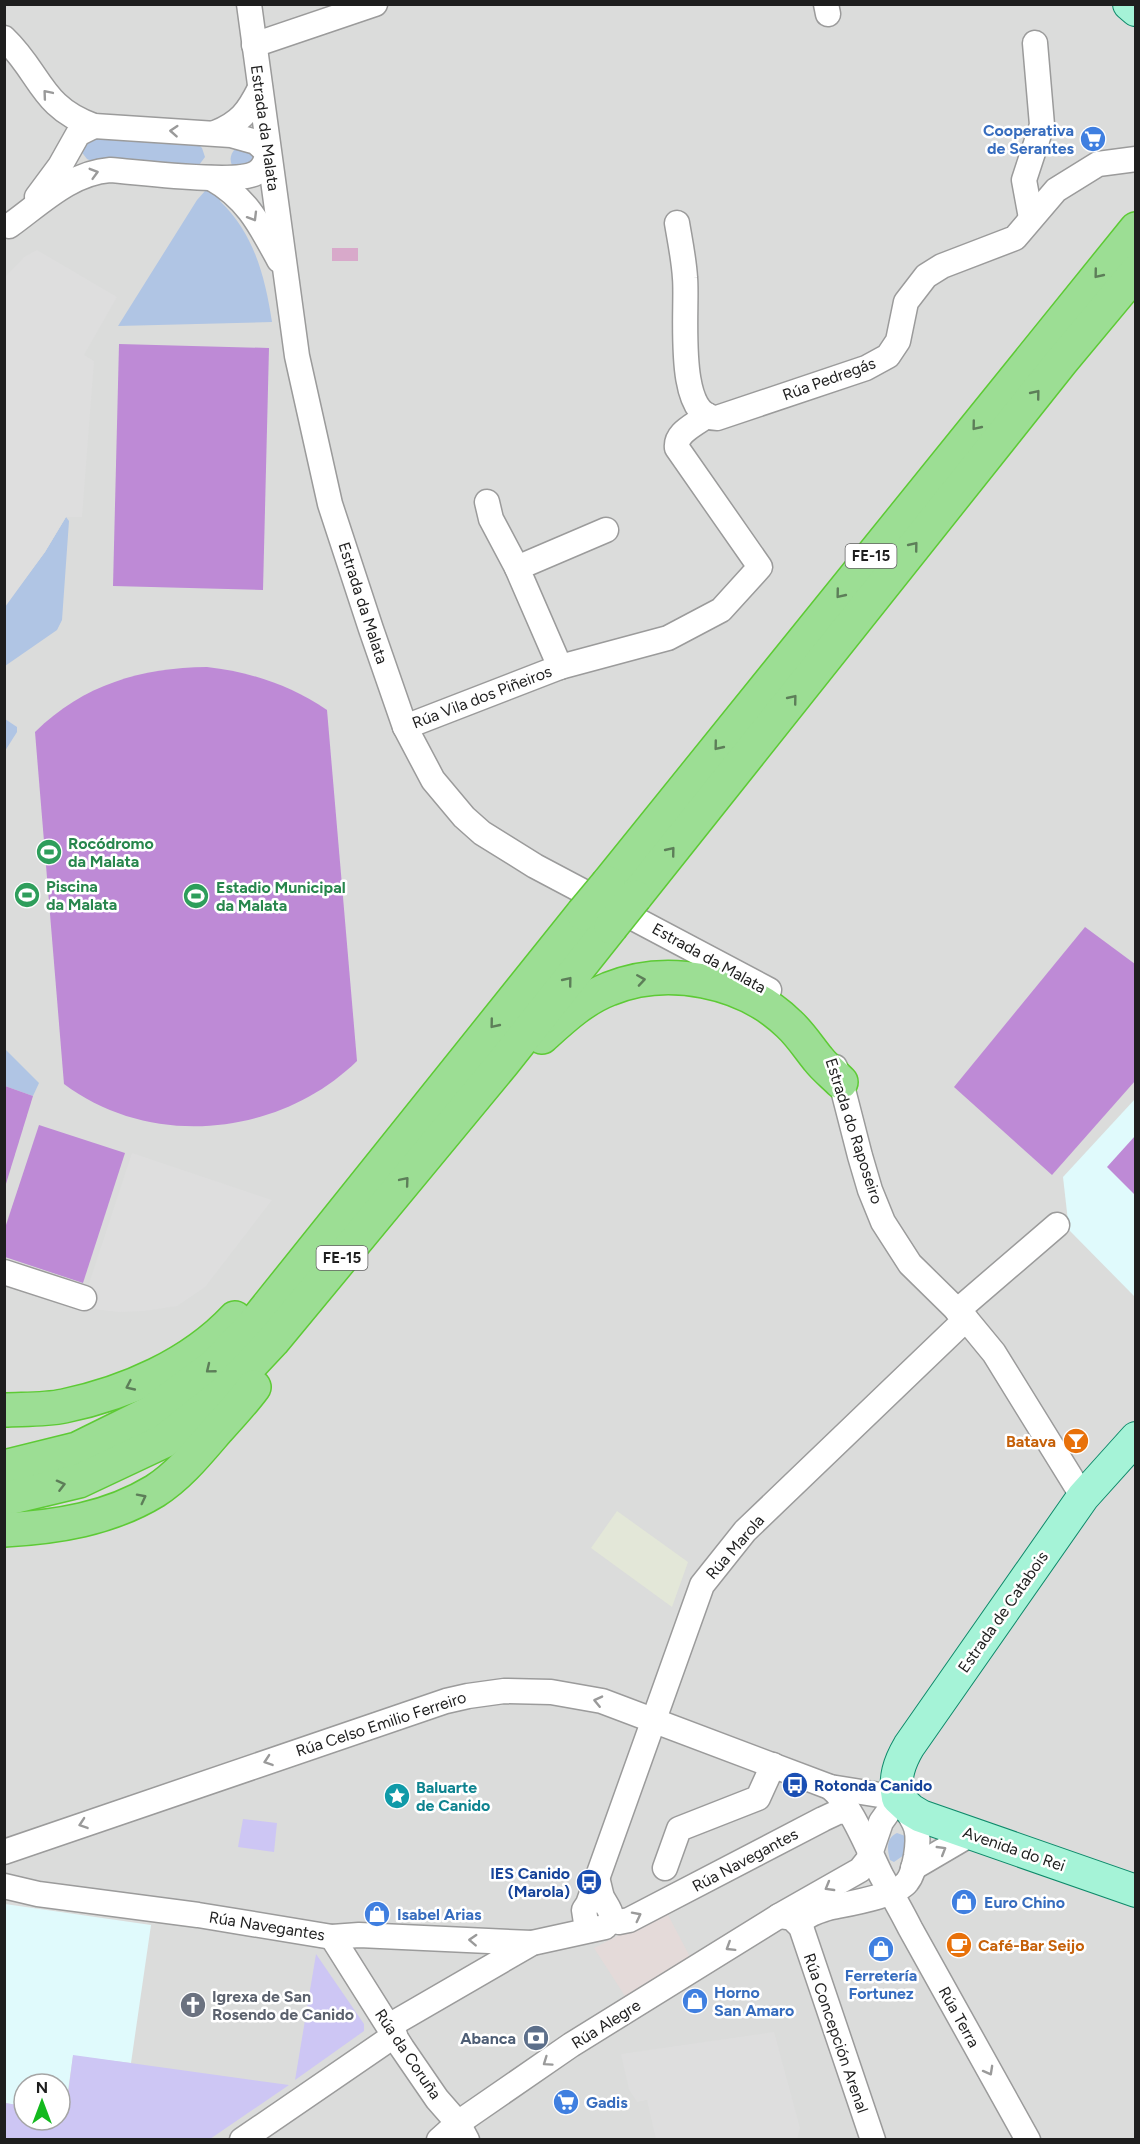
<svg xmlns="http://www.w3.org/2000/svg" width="1140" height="2144" font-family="Figtree,sans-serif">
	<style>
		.residential { fill: #dbdcdb; fill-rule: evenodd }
		.industrial { fill: #e3e7d8 }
		.education { fill: #e0fafc }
		.grass { fill: #b0c5e4 }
		.park { fill: #cdc6f4 }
		.pitch { fill: #be8ad6 }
		.parking { fill: #dedede }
		.plaza { fill: #e4dad9 }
		.water { fill: #d8a9ca }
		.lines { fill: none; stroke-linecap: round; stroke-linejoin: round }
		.minor-casing { stroke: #9b9b9b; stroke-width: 27 }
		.major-casing { stroke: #0e8a6a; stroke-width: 34 }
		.highway-casing { stroke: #5dca35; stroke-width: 36 }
		.minor { stroke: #fff; stroke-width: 24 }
		.major { stroke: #a5f3d7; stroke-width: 32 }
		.highway { stroke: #9cde94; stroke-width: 33 }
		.highway-bridge-casing { stroke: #5dca35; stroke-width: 36; stroke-linecap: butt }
		.highway-bridge { stroke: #9cde94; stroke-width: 33 }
		.oneway { stroke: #9a9a9a }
		.oneway2 { stroke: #5d7e59 }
		.labels { text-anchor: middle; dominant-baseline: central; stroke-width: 5; stroke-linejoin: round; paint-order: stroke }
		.shield { fill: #fff; stroke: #626262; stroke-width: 1.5 }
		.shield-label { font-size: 15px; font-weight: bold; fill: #1e1e1e }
		.street-label { font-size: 16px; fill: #1e1e1e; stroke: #fff }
		.shop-label { font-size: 16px; font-weight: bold; fill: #366cbe; stroke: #fff; text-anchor: start }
		.leisure-label { font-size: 16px; font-weight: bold; fill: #27864d; stroke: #fff; text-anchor: start }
		.food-label { font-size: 16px; font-weight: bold; fill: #c56008; stroke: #fff; text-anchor: end }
		.transit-label { font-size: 16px; font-weight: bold; fill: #164399; stroke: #fff; text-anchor: start }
		.culture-label { font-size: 16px; font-weight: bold; fill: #0d838f; stroke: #fff; text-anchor: start }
		.worship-label { font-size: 16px; font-weight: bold; fill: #5b616d; stroke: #fff; text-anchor: start }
		.service-label { font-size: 16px; font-weight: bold; fill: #4e5e75; stroke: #fff; text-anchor: end }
	</style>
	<rect width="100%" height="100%" fill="#e5eeec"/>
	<!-- residential -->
	<path class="residential" d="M5,5H1135V2139L5,2140ZM24,2084H60V2120H24Z"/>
	<!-- industrial -->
	<polygon class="industrial" points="617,1511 688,1562 672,1607 591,1548"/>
	<!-- education -->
	<g class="education">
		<polygon points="1135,1099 1135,1297 1069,1230 1063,1177"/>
		<polygon points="5,1904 151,1925 131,2063 73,2056 65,2111 60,2110 60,2084 24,2084 24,2106 5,2103"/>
	</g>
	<!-- grass -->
	<g class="grass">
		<polygon points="89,137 198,144 202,148 205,157 199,165 94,162 87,159 80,150"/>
		<path d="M239,146L254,151L256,164L234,169C228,160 230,152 239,146Z"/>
		<path d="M210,189L220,197V201C254,234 265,276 272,322L118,326L197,200L205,191Z"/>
		<polygon points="66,517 69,521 62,620 57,630 5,666 4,607 45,552"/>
		<polygon points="5,719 17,727 17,732 5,751"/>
		<polygon points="4,1048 39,1083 33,1096 5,1086"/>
		<path d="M897,1833L908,1837L907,1853L894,1862L890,1860C887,1849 886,1838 897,1833Z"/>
	</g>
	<!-- park -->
	<g class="park">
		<polygon points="243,1819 277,1823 274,1852 238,1847"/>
		<polygon points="316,1954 364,2024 364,2031 295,2080"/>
		<polygon points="73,2055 289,2085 210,2139 5,2139 5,2103 24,2106 24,2120 60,2120 60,2110 66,2110"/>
	</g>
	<!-- pitch -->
	<g class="pitch">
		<polygon points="119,344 269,348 263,590 113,586"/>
		<path d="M207,667C251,672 290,685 327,710L357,1061C280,1136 152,1150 64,1084L35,732C84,684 141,668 207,667Z"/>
		<polygon points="1085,927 1135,964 1135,1081 1052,1175 954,1087"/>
		<polygon points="5,1086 33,1096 5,1187 4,1086"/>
		<polygon points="39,1125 125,1153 83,1283 5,1257 5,1228"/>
		<polygon points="1135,1136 1135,1195 1107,1167"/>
	</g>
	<!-- parking -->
	<g class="parking">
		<polygon points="37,250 117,297 84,355 94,361 82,517 66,517 45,552 5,607 5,277 24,257"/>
		<polygon points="132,1153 272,1200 205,1287 177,1306 144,1311 120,1312 101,1310 82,1305"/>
		<polygon points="774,2032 800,2128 797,2139 656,2139 647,2100 637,2102 629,2089 621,2054"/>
	</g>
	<!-- plaza -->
	<polygon class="plaza" points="666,1911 691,1959 625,1996 594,1948"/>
	<!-- water -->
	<rect class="water" x="332" y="248" width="26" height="13"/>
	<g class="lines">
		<!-- minor casing -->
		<g class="minor-casing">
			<g id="minor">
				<polyline points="249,4 297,356 330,504 371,629 405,727 433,780 464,817 482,833 535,866 769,990"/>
				<polyline points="826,4 828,14"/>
				<path d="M4,38C41,73 40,107 94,126L231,135L256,142L268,153"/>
				<polyline points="254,45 375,4"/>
				<path d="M215,133C240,123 248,112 260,88"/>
				<path d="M211,178C247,198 260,225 279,260"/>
				<polyline points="37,197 60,166 78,134 94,126"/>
				<polyline points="1031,218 1024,180 1042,125 1035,43"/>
				<path d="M677,223C680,241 684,260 685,278C688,307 674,418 717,418L866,368L888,356L898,341L906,302L926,276L942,266L1015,238L1056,190L1098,164L1136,159"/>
				<path d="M9,226C40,204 70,173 110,170C139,172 235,185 256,173C263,169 266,161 268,153"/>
				<polyline points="487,502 491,519 517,568"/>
				<polyline points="560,667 517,568 606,530"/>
				<path d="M405,727L560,667L668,638L721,610L760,567L677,448C675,432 696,425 707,415"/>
				<polyline points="835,1067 841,1082 860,1156 870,1190 883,1222 910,1264 966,1319 994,1353 1083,1497"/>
				<polyline points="4,1272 84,1298"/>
				<polyline points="957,1311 1057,1225"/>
				<path d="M830,1787C850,1803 869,1851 881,1875C891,1893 901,1910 910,1928L1028,2140"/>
				<polyline points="4,1852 446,1701 468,1696 504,1691 551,1692 602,1701 830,1787 898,1798"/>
				<polyline points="665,1868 679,1829 758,1798 773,1765"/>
				<polyline points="913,1868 971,1834"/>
				<polyline points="4,1886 38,1894 198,1915 332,1937 359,1935 532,1943"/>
				<polyline points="779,1916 792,1918 801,1927 873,2140"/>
				<polyline points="611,1920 619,1922 629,1920 823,1819 838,1812 848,1811"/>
				<path d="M801,1927L803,1920C810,1913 819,1911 828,1908C846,1904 897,1896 907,1882C913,1875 914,1865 916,1856C920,1831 917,1824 902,1804"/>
				<polyline points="593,1928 586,1923 584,1910 588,1904 702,1585 745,1531 966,1319"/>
				<polyline points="332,1937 402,2048 437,2099 458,2123 467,2140"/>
				<path d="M389,2026L532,1943L605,1927C617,1915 608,1909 602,1897C600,1891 599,1884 597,1878"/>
				<polyline points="242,2140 395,2035"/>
				<polyline points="439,2140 458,2123 571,2045 779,1916 860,1870 868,1860 881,1822 898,1798"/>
			</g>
		</g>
		<!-- major casing -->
		<g class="major-casing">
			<g id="major">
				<polyline points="1129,4 1136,10"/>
				<path d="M1136,1438L1083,1497L909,1746C899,1763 894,1778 898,1798L911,1810L921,1816L1136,1891"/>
			</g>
		</g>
		<!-- highway casing -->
		<g class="highway-casing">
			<g id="highway">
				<polyline points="608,883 1136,229"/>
				<polyline points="635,897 1061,362 1136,272"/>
				<path d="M542,1037C562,1019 583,999 609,989C667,965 744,980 789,1024C800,1034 809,1048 818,1059C825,1068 834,1075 841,1082"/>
				<path d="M4,1410C24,1409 45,1410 64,1406C126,1393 191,1365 235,1318"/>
				<polyline points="4,1467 77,1449 152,1412 214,1366 252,1326 583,913"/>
				<polyline points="4,1499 79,1481 164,1441 225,1392 273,1341 503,1063 611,927"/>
				<path d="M4,1530C57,1527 109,1519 155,1491C179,1476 199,1451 218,1429C230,1416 243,1402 254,1387"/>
			</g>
		</g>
		<!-- minor -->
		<use href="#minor" class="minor"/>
		<!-- major -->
		<use href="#major" class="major"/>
		<!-- highway -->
		<use href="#highway" class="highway"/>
		<!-- highway-bridge casing -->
		<g class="highway-bridge-casing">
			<g id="highway-bridge">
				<polyline points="583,913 608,883"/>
				<polyline points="611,927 635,897"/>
			</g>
		</g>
		<!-- highway-bridge -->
		<use href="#highway-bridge" class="highway-bridge"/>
	</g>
	<!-- one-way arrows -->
	<defs><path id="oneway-chevron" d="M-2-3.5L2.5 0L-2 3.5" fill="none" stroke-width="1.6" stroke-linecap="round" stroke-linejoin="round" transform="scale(1.5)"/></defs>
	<g class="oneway">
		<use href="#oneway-chevron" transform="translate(47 94) rotate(-130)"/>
		<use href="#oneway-chevron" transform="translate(174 131) rotate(-176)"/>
		<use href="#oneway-chevron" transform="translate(94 173) rotate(-16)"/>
		<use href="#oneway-chevron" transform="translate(253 217) rotate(59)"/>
		<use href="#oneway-chevron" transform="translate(598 1701) rotate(-167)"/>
		<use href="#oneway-chevron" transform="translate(268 1761) rotate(161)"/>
		<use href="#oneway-chevron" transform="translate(83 1824) rotate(161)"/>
		<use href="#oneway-chevron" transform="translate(942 1850) rotate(-31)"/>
		<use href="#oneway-chevron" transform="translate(829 1887) rotate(150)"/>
		<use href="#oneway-chevron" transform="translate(637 1916) rotate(-27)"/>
		<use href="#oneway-chevron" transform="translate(473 1940) rotate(-177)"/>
		<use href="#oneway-chevron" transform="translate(730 1947) rotate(148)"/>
		<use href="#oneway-chevron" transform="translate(547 2062) rotate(145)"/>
		<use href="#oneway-chevron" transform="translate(989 2071) rotate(61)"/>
	</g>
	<g class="oneway2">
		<use href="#oneway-chevron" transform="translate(1098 274) rotate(129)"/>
		<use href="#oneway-chevron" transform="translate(1036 394) rotate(-51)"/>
		<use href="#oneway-chevron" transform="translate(976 426) rotate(129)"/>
		<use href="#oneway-chevron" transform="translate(914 546) rotate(-51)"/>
		<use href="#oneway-chevron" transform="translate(840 594) rotate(129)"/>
		<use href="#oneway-chevron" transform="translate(793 699) rotate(-51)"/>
		<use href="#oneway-chevron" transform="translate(718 746) rotate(129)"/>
		<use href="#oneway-chevron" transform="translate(671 851) rotate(-51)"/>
		<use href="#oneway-chevron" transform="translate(641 980) rotate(-9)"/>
		<use href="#oneway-chevron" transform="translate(568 981) rotate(-51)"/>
		<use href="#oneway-chevron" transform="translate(494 1024) rotate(129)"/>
		<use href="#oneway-chevron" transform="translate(405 1181) rotate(-50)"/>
		<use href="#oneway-chevron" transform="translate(210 1369) rotate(141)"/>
		<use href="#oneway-chevron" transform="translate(130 1386) rotate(155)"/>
		<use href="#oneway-chevron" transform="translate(61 1485) rotate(-14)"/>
		<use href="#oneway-chevron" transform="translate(142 1498) rotate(-27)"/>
	</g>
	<!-- icons -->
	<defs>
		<g id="supermarket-disc" transform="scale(1.35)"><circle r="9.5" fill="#3f7fe0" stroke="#fff"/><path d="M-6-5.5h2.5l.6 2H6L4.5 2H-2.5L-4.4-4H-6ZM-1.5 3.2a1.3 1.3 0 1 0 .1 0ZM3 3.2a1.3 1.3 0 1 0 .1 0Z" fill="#fff"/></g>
		<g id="stadium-disc" transform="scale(1.35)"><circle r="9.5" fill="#2e9e5b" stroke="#fff"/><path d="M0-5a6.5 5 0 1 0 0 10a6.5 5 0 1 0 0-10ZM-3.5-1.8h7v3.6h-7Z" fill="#fff"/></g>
		<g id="bar-disc" transform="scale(1.35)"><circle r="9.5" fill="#e8710a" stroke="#fff"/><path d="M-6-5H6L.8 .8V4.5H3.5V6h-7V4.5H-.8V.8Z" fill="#fff"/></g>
		<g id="bus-disc" transform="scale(1.35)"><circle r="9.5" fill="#1a4fb4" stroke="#fff"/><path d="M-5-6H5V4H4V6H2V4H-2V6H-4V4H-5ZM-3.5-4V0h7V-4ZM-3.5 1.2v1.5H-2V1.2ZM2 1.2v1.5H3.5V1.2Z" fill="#fff"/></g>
		<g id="sight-disc" transform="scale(1.35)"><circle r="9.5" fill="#0f9aa8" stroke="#fff"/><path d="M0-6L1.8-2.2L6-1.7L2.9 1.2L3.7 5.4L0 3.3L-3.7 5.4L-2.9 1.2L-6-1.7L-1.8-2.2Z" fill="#fff"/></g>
		<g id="shop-disc" transform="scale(1.35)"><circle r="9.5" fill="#3f7fe0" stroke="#fff"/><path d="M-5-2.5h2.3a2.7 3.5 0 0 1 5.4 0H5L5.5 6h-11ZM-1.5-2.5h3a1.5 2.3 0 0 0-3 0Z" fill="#fff"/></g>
		<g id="cafe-disc" transform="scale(1.35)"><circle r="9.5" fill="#e8710a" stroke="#fff"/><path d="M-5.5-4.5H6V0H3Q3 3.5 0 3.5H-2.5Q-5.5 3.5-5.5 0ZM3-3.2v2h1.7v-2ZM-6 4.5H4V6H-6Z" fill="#fff"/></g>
		<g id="church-disc" transform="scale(1.35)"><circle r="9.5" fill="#6b7280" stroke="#fff"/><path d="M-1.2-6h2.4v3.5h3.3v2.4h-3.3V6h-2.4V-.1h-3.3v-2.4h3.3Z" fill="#fff"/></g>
		<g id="bank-disc" transform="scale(1.35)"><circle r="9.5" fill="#5c6f8a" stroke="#fff"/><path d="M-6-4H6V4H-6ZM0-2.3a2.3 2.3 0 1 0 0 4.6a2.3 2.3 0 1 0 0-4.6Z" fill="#fff"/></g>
	</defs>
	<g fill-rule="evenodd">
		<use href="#supermarket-disc" x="1093" y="139"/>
		<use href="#stadium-disc" x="49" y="852"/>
		<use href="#stadium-disc" x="27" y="895"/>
		<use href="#stadium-disc" x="196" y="896"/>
		<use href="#bar-disc" x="1076" y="1441"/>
		<use href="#bus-disc" x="795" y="1785"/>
		<use href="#sight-disc" x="397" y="1796"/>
		<use href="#bus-disc" x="589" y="1882"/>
		<use href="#shop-disc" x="964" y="1902"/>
		<use href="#shop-disc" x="377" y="1914"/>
		<use href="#cafe-disc" x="959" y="1945"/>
		<use href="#shop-disc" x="881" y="1949"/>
		<use href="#shop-disc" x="695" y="2001"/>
		<use href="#church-disc" x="193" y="2005"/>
		<use href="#bank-disc" x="536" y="2038"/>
		<use href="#supermarket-disc" x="566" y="2102"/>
	</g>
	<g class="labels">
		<!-- shield labels -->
		<g class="shield">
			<rect x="845.5" y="544" width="51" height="24" rx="4.5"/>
			<rect x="316.5" y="1246" width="51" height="24" rx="4.5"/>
		</g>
		<g class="shield-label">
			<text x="871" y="556">FE-15</text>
			<text x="342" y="1258">FE-15</text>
		</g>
		<!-- street labels -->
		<g class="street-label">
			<text transform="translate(265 128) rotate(82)">Estrada da Malata</text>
			<text transform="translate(829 379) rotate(-20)">Rúa Pedregás</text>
			<text transform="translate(363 603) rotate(72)">Estrada da Malata</text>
			<text transform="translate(482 697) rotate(-21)">Rúa Vila dos Piñeiros</text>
			<text transform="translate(709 958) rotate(29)">Estrada da Malata</text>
			<text transform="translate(854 1131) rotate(72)">Estrada do Raposeiro</text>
			<text transform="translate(735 1547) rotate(-49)">Rúa Marola</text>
			<text transform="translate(1003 1612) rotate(-55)">Estrada de Catabois</text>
			<text transform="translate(381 1724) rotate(-18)">Rúa Celso Emilio Ferreiro</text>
			<text transform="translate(1014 1849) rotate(19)">Avenida do Rei</text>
			<text transform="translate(745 1860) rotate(-28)">Rúa Navegantes</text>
			<text transform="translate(267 1926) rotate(9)">Rúa Navegantes</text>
			<text transform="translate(959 2017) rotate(61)">Rúa Terra</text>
			<text transform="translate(606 2024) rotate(-32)">Rúa Alegre</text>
			<text transform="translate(836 2033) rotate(71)">Rúa Concepción Arenal</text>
			<text transform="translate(408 2054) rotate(56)">Rúa da Coruña</text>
		</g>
		<!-- shop labels -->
		<g class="shop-label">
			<text x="1074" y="130" text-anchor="end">Cooperativa<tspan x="1074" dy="18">de Serantes</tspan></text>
			<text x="984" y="1902">Euro Chino</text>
			<text x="397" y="1914">Isabel Arias</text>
			<text x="881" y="1975" text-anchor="middle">Ferretería<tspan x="881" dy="18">Fortunez</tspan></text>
			<text x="714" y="1992">Horno<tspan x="714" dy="18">San Amaro</tspan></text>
			<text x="586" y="2102">Gadis</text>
		</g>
		<!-- leisure labels -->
		<g class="leisure-label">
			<text x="68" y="843">Rocódromo<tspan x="68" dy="18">da Malata</tspan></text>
			<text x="46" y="886">Piscina<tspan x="46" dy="18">da Malata</tspan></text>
			<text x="216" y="887">Estadio Municipal<tspan x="216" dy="18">da Malata</tspan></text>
		</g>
		<!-- food labels -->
		<g class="food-label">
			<text x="1056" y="1441">Batava</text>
			<text x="978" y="1945" text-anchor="start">Café-Bar Seijo</text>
		</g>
		<!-- transit labels -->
		<g class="transit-label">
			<text x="814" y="1785">Rotonda Canido</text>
			<text x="570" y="1873" text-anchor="end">IES Canido<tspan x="570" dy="18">(Marola)</tspan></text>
		</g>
		<!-- culture labels -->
		<g class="culture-label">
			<text x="416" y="1787">Baluarte<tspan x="416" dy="18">de Canido</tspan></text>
		</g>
		<!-- worship labels -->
		<g class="worship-label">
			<text x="212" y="1996">Igrexa de San<tspan x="212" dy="18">Rosendo de Canido</tspan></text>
		</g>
		<!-- service labels -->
		<g class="service-label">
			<text x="516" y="2038">Abanca</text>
		</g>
	</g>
	<!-- border -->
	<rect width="1140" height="2144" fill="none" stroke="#1e1e1e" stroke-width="12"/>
	<!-- north arrow -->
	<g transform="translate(42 2102)"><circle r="28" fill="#ffffff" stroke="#a5a5a5" stroke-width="1.5"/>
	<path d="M0-4.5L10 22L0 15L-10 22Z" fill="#13b91e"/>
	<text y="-9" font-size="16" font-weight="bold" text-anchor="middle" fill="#1e1e1e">N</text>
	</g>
</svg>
